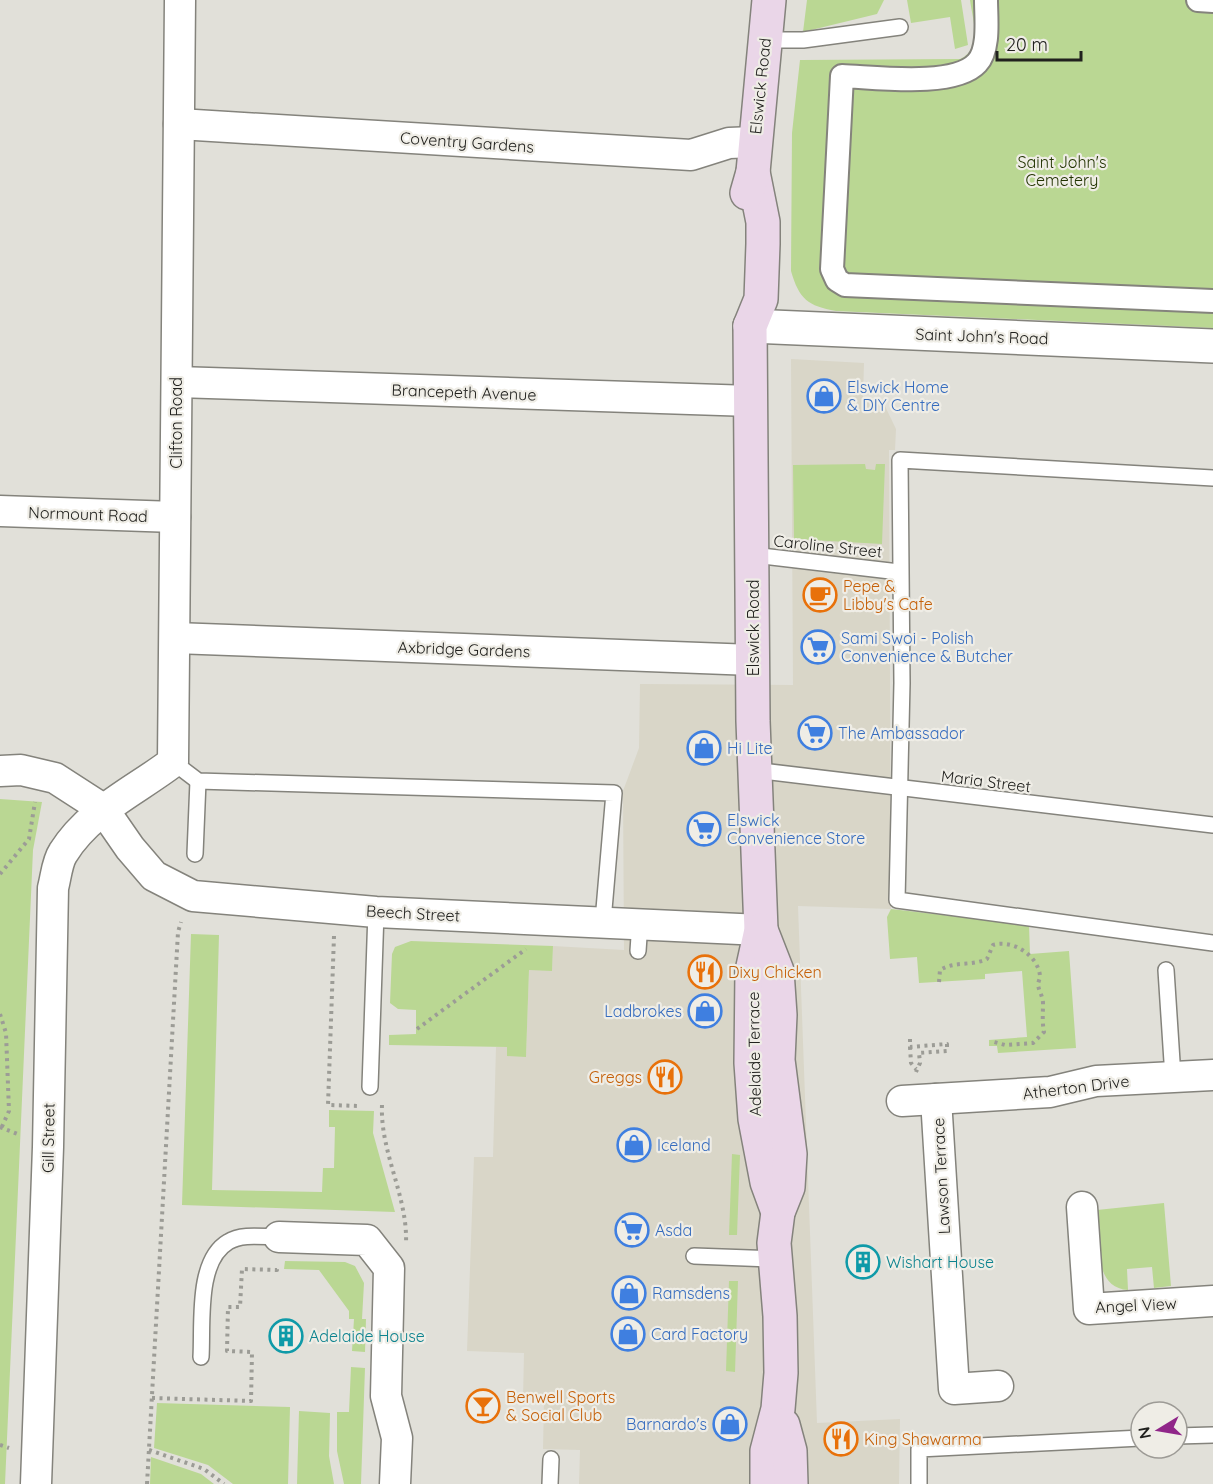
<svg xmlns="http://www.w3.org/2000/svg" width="1213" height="1484" font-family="Quicksand,sans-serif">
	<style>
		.built { fill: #d9d6c8 }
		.green { fill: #bad793 }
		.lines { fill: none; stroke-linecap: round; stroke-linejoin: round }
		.service-casing { stroke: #84837c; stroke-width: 18 }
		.pedestrian-casing { stroke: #84837c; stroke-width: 26 }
		.minor-casing { stroke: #84837c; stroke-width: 33 }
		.tertiary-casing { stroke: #84837c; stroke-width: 36 }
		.secondary-casing { stroke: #84837c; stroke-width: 36 }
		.path { stroke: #9c9c96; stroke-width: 4; stroke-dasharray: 3 4.5; stroke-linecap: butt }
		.service { stroke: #fff; stroke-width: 15 }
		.pedestrian { stroke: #fff; stroke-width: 22 }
		.minor { stroke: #fff; stroke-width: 30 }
		.tertiary { stroke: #fff; stroke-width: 33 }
		.secondary { stroke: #ead6e8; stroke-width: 33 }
		.labels { text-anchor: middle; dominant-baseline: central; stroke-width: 4.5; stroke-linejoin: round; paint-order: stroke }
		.street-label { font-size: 16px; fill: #21211e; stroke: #efede6 }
		.park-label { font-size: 16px; fill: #223401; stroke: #efede6 }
		.shop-label { font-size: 16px; fill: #366cbe; stroke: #efede6; text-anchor: start }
		.food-label { font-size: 16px; fill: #c56008; stroke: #efede6; text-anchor: start }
		.culture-label { font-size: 16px; fill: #0d838f; stroke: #efede6; text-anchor: start }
	</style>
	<rect width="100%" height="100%" fill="#e1e0d9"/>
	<!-- built -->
	<polygon class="built" points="791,359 864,363 863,398 883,402 896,429 895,450 889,450 891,909 798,906 817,1423 900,1419 899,1484 579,1484 580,1450 543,1449 544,1400 523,1399 524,1353 467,1351 474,1157 493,1157 496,1047 508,1047 507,1056 526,1056 529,970 552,970 553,946 624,950 623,791 639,748 640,684 793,685"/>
	<!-- green -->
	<g class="green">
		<polygon points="807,0 884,0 877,14 803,32"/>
		<polygon points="907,0 961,0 968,45 955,49 950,17 911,23"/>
		<path d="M970,0H1213V328L836,311C808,306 799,299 791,271L792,133L800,60L960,59C983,48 973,22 970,0Z"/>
		<polygon points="865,464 866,469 875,470 876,464 885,464 882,544 794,539 793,465"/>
		<polygon points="0,799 42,802 33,850 5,1484 0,1484"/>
		<polygon points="891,909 1029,925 1030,954 1069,951 1076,1048 998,1053 997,1046 989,1046 989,1040 1027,1037 1022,971 985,974 985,979 919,983 917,957 890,959 887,917"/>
		<polygon points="191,934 219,935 212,1190 322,1192 323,1168 334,1168 335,1127 329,1127 329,1110 374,1111 373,1133 395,1212 182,1205"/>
		<polygon points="411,941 553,946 552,971 529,970 526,1057 507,1056 507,1047 389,1045 389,1035 416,1034 416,1010 398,1009 390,1003 392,954 395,947"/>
		<polygon points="732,1154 740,1155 737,1235 729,1235"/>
		<path d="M1164,1203L1171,1286L1154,1288L1152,1267L1127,1269L1128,1290C1092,1288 1099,1237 1097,1210Z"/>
		<polygon points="285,1261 345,1262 355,1266 364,1283 362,1319 366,1319 365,1352 352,1351 354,1319 349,1319 349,1311 319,1270 284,1269"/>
		<polygon points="729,1281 738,1281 735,1372 726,1371"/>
		<polygon points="351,1367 365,1368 361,1484 344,1484 337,1451 337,1412 349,1412"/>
		<polygon points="157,1403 290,1407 288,1484 233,1484 208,1465 154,1448"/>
		<polygon points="299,1411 330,1413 329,1456 334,1484 297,1484"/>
		<polygon points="151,1457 201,1474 214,1484 150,1484"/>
	</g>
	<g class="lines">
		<!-- service casing -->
		<g class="service-casing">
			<g id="service">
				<polyline points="765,40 803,40 900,27"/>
				<polyline points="1213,478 900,460 902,683 897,900 1213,943"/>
				<polyline points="753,555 899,572"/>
				<polyline points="173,762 198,781 614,793 603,921"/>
				<polyline points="754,770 1213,825"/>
				<polyline points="195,854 198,781"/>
				<polyline points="638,951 640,922"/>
				<polyline points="1166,970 1173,1077"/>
				<polyline points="370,1087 376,912"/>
				<polyline points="694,1256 774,1259"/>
				<path d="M201,1357C203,1324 196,1261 228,1242C242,1233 263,1237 279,1237"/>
				<polyline points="1177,1436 1213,1435"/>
				<polyline points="550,1484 551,1459"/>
				<polyline points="919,1484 919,1449 1141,1438"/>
			</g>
		</g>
		<!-- pedestrian casing -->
		<g class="pedestrian-casing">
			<g id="pedestrian">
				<path d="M986,0C986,18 990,49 977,63C954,88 874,77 842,76L832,269L837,280L845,285L1213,301"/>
				<polyline points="1198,0 1213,1"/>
			</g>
		</g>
		<!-- minor casing -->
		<g class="minor-casing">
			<g id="minor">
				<polyline points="179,124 691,155 729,143 754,142"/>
				<polyline points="177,382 751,401"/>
				<polyline points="0,511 175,517"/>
				<polyline points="175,638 753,660"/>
				<polyline points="0,771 21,770 55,778 103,809 130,848 154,876 193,896 376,912 761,930"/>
				<polyline points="936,1099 954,1389 998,1386"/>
				<polyline points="902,1101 1050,1092 1096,1081 1213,1075"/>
				<polyline points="1082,1207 1089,1309 1213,1301"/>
				<polyline points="279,1237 367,1240 389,1268 386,1396 397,1438 395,1484"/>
				<path d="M36,1484L48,1147L53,888C56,877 57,862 63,853C89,811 135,791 173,762L180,0"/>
			</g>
		</g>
		<!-- tertiary casing -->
		<g class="tertiary-casing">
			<polyline id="tertiary" points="750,326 1213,346"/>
		</g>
		<!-- secondary casing -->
		<g class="secondary-casing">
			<g id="secondary">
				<polyline points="753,172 763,222 763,244 761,299 750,326 753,721 761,930 752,971 751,1063 755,1119 767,1182 778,1212"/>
				<polyline points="747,193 753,172 769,0"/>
				<polyline points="761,930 777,971 780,1015 778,1060 790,1154 788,1187 778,1212 774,1243 780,1316 781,1373 778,1409 767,1451 767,1484"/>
				<polyline points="783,1425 790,1451 791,1484"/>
			</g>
		</g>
		<!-- path -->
		<g class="path">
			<polyline points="0,874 29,839 35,802"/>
			<polyline points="334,936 328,1105 359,1106"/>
			<path d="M939,982L940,970C954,961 972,966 987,959L993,945C1012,939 1038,955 1040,976C1040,979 1038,982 1038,985C1039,991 1043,997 1043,1003C1043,1014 1042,1021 1044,1032L1033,1043L1005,1045L994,1042V1040"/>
			<polyline points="0,1014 6,1033 9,1111 0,1131"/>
			<polyline points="417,1029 526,949"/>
			<polyline points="910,1039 910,1047 947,1044 947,1051 919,1053 920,1063 916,1072"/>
			<polyline points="910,1047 911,1063 916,1069"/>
			<path d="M382,1105C380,1153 408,1196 406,1244"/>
			<polyline points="0,1127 20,1135"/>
			<polyline points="152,1398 251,1401 252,1352 227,1351 228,1307 240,1307 242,1269 277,1270 277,1265"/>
			<polyline points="0,1445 9,1448"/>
			<polyline points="149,1450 204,1469 224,1484"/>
			<polyline points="147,1484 178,932 181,922"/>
		</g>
		<!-- service -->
		<use href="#service" class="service"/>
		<!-- pedestrian -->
		<use href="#pedestrian" class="pedestrian"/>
		<!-- minor -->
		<use href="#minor" class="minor"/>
		<!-- tertiary -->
		<use href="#tertiary" class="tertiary"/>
		<!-- secondary -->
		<use href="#secondary" class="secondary"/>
	</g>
	<!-- icons -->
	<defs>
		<g id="shop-ring" transform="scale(1.725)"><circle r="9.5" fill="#efede6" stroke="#3f7fe0" stroke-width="1.5"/><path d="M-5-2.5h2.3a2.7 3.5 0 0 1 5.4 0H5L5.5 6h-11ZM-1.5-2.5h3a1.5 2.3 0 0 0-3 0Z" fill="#3f7fe0"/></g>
		<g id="cafe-ring" transform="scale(1.725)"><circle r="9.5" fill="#efede6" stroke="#e8710a" stroke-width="1.5"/><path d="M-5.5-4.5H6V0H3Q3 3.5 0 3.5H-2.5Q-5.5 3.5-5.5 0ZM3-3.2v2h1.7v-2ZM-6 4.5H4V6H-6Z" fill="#e8710a"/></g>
		<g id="supermarket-ring" transform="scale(1.725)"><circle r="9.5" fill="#efede6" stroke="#3f7fe0" stroke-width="1.5"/><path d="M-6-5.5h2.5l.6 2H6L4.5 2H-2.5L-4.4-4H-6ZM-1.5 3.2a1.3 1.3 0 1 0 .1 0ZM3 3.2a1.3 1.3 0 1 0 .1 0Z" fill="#3f7fe0"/></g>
		<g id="restaurant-ring" transform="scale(1.725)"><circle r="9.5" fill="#efede6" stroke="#e8710a" stroke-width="1.5"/><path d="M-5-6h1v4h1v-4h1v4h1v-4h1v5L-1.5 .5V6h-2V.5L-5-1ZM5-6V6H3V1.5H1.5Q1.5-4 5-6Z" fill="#e8710a"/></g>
		<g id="building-ring" transform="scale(1.725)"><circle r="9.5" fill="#efede6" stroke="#0f9aa8" stroke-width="1.5"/><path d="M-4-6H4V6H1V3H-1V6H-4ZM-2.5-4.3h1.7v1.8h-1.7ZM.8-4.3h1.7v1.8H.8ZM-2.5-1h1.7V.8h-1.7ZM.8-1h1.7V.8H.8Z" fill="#0f9aa8"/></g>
		<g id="bar-ring" transform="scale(1.725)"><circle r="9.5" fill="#efede6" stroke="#e8710a" stroke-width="1.5"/><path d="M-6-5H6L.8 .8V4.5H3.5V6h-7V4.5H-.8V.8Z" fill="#e8710a"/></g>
	</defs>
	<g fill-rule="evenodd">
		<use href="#shop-ring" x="824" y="396"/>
		<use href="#cafe-ring" x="820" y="595"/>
		<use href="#supermarket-ring" x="818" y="647"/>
		<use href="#supermarket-ring" x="815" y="733"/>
		<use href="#shop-ring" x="704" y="748"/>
		<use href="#supermarket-ring" x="704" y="829"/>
		<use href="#restaurant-ring" x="705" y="972"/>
		<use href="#shop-ring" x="705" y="1011"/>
		<use href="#restaurant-ring" x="665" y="1077"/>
		<use href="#shop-ring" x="634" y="1145"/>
		<use href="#supermarket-ring" x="632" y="1230"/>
		<use href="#building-ring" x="863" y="1262"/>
		<use href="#shop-ring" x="629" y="1293"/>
		<use href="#shop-ring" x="628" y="1334"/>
		<use href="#building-ring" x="286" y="1336"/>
		<use href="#bar-ring" x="483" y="1406"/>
		<use href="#shop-ring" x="730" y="1424"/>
		<use href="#restaurant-ring" x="841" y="1439"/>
	</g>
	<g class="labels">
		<!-- street labels -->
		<g class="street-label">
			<text transform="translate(760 86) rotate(-84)">Elswick Road</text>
			<text transform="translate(467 142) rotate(4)">Coventry Gardens</text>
			<text transform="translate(982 336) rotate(2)">Saint John's Road</text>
			<text transform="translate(464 392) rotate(2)">Brancepeth Avenue</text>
			<text transform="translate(176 423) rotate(-90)">Clifton Road</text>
			<text transform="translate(88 514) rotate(2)">Normount Road</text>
			<text transform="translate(828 546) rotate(6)">Caroline Street</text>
			<text transform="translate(753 628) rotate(-90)">Elswick Road</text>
			<text transform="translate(464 649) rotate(2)">Axbridge Gardens</text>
			<text transform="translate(986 781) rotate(7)">Maria Street</text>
			<text transform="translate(413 913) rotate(3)">Beech Street</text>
			<text transform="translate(754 1054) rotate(-91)">Adelaide Terrace</text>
			<text transform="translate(1076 1087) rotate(-7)">Atherton Drive</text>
			<text transform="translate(48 1138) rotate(-89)">Gill Street</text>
			<text transform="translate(941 1176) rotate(-93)">Lawson Terrace</text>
			<text transform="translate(1136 1305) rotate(-3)">Angel View</text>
		</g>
		<!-- park labels -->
		<g class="park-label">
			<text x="1062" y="162">Saint John's<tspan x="1062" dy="18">Cemetery</tspan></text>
		</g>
		<!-- shop labels -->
		<g class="shop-label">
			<text x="847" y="387">Elswick Home<tspan x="847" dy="18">&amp; DIY Centre</tspan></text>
			<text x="841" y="638">Sami Swoi - Polish<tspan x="841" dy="18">Convenience &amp; Butcher</tspan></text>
			<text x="838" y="733">The Ambassador</text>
			<text x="727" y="748">Hi Lite</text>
			<text x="727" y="820">Elswick<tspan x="727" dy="18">Convenience Store</tspan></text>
			<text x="682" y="1011" text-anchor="end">Ladbrokes</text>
			<text x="657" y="1145">Iceland</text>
			<text x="655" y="1230">Asda</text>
			<text x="652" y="1293">Ramsdens</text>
			<text x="651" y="1334">Card Factory</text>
			<text x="707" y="1424" text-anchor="end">Barnardo's</text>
		</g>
		<!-- food labels -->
		<g class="food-label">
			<text x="843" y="586">Pepe &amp;<tspan x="843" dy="18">Libby's Cafe</tspan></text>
			<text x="728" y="972">Dixy Chicken</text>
			<text x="642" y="1077" text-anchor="end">Greggs</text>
			<text x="506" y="1397">Benwell Sports<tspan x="506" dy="18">&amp; Social Club</tspan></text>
			<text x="864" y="1439">King Shawarma</text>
		</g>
		<!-- culture labels -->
		<g class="culture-label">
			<text x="886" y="1262">Wishart House</text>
			<text x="309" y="1336">Adelaide House</text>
		</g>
	</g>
	<!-- north arrow -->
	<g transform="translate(1159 1430) rotate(259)"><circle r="28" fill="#efede6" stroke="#9d9b96" stroke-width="1.5"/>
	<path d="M0-4.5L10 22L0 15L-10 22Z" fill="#902689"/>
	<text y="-9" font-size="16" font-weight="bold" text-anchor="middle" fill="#21211e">N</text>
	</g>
	<!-- scale -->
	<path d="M997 51v9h84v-9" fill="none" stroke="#21211e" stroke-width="3"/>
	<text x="1006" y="51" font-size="18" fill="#21211e" stroke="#efede6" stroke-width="4.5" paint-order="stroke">20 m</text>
</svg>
